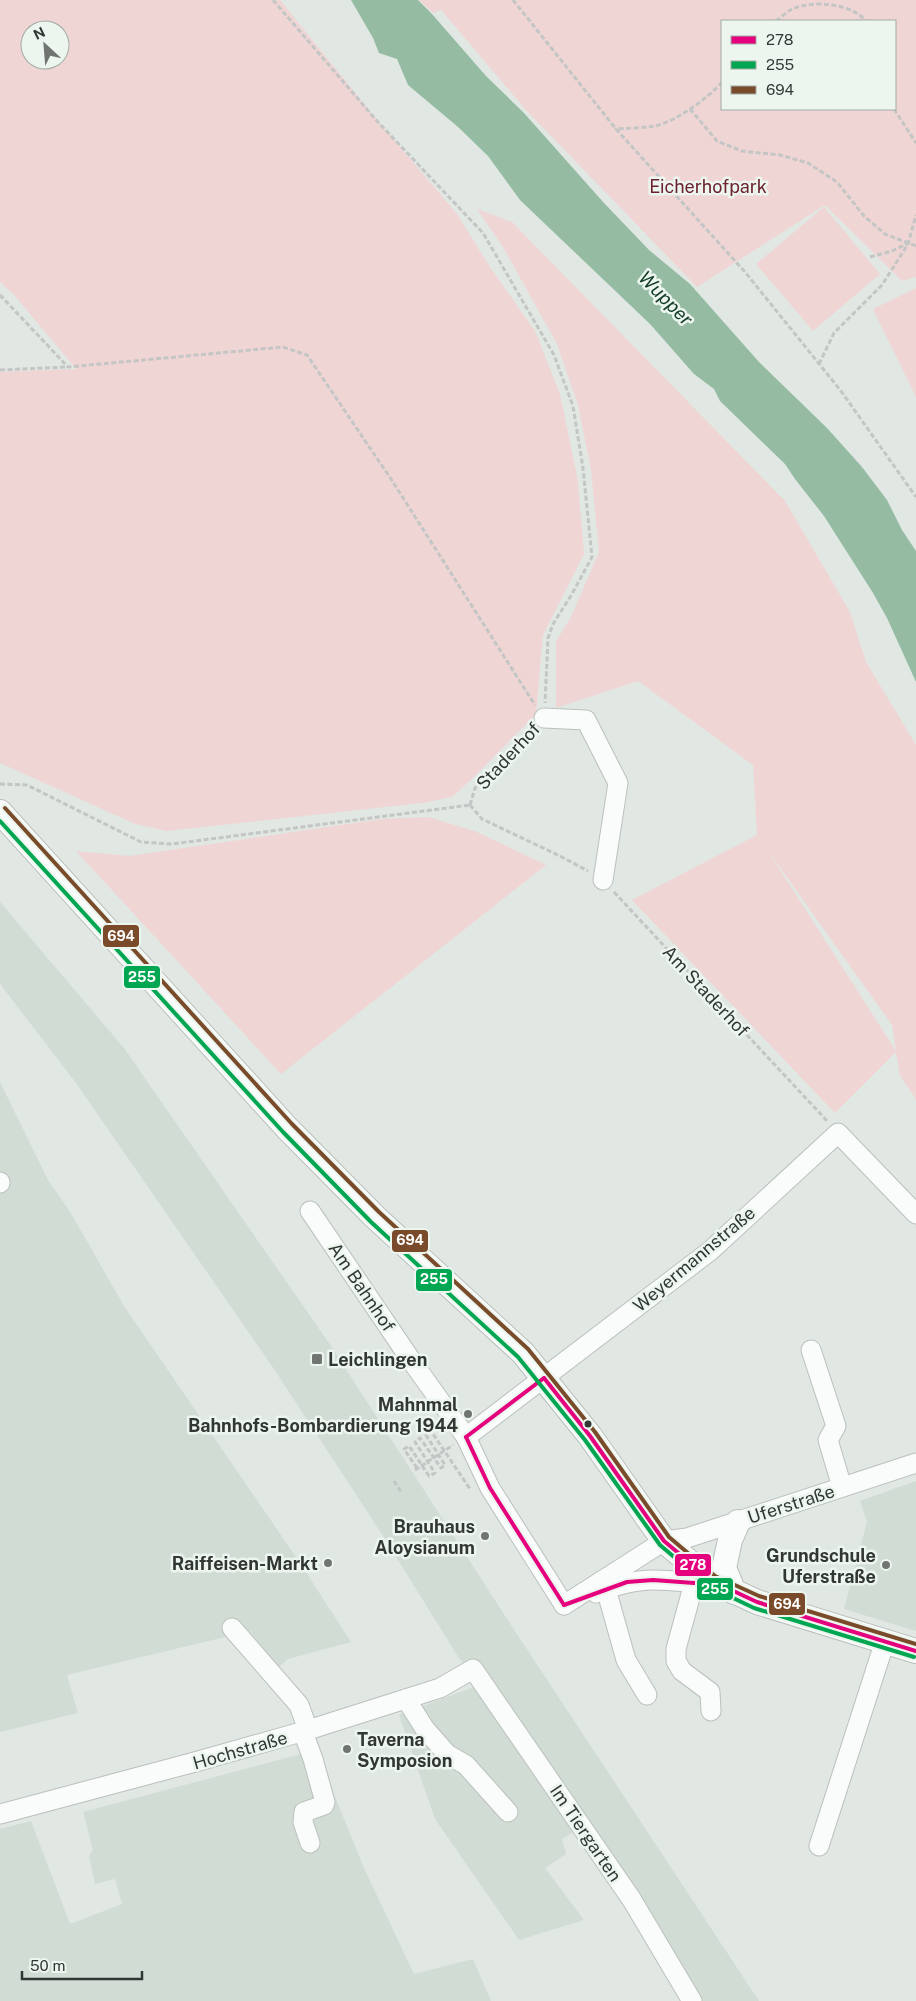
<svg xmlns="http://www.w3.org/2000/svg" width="916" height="2001" font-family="'Public Sans',sans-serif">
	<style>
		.built { fill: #d1ddd4 }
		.green { fill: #f0d5d5; fill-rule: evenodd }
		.water { fill: #95bca3 }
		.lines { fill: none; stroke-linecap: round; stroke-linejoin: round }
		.minor-casing { stroke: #bbc0bc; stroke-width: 21 }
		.major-casing { stroke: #bbc0bc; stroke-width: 26 }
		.path { stroke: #c3c6c4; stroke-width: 3; stroke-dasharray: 5 2.5; stroke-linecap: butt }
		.minor { stroke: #fafbfb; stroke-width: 19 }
		.major { stroke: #fafbfb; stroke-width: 24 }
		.bus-1-casing { stroke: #ecf6ef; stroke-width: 8 }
		.bus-2-casing { stroke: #ecf6ef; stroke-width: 8 }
		.bus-3-casing { stroke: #ecf6ef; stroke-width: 8 }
		.bus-1 { stroke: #e5007d; stroke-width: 4 }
		.bus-2 { stroke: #00a651; stroke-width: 4 }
		.bus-3 { stroke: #7a4b2a; stroke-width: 4 }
		.poi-dot { fill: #707571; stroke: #ecf6ef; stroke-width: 2 }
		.bus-dot { fill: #333734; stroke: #ecf6ef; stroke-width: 2 }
		.labels { text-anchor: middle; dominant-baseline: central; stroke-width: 5; stroke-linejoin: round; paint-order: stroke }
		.park-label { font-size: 18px; fill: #6c2230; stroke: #ecf6ef }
		.street-label { font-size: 18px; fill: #333734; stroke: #ecf6ef }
		.poi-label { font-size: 18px; font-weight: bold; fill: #333734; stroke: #ecf6ef; text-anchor: end }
		.water-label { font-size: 19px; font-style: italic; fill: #123c25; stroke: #ecf6ef }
		.line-badge { stroke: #ecf6ef; stroke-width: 2 }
		.badge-label { font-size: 14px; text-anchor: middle; font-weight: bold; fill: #fff }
	</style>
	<rect width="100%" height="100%" fill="#e1e7e3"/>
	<!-- built -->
	<g class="built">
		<polygon points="0,902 124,1048 331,1346 511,1625 759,2001 700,2001 575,1831 562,1839 566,1854 545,1868 584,1920 519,1940 435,1819 399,1715 479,1685 457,1655 385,1539 274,1369 76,1083 0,984"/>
		<polygon points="0,1082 48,1180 72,1215 124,1306 298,1560 351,1642 288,1659 278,1668 250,1631 67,1675 78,1713 0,1732"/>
		<polygon points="916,1481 916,1631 844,1609 867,1522 860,1501"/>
		<polygon points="316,1750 364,1868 414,1974 473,1959 491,2001 0,2001 0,1829 31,1821 70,1924 122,1904 115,1879 95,1884 89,1856 93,1850 83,1812"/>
	</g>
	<!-- green -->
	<g class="green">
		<path d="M0,0H280L373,115L457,214L490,267L535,331L560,394L578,481L584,554L543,635L536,714L474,777L452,797L422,803L166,831L135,824L0,763V372L76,369L15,296L0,282ZM30,30H60V60H30Z"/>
		<path d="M419,0H916V277L902,281L825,205L697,287L526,110L441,10L433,13ZM722,21H895V109H722Z"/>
		<polygon points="824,207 880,274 813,331 756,264"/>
		<path d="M477,209L512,222L785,501L850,612L866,662L916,745V1099L900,1076L896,1052L835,1113L632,900L757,835L753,765L638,681L556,708V641L571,617L599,552L591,470L578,405L557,344L503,247ZM766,848L892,1025L896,1051Z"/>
		<polygon points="916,288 916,397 873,309"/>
		<polygon points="429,817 477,832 546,865 281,1074 76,851 129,856 382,819"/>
	</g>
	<!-- water -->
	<polygon class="water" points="351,0 418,0 432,14 486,76 524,113 604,203 649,250 690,284 759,362 827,428 862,467 887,500 902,530 916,551 916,682 887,618 873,593 824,516 795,479 785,464 720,401 714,389 694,374 650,324 520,200 488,156 458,127 408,85 397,59 379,53 373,38"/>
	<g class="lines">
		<!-- minor casing -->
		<g class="minor-casing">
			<g id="minor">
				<polyline points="544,718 586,720 618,783 603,880"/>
				<polyline points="0,1182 0,1183"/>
				<polyline points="310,1211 413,1363 466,1437 490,1488 564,1605"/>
				<polyline points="811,1350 836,1426 828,1440 842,1487"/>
				<polyline points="466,1437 710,1251 838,1133 916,1214"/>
				<polyline points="601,1581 606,1589 626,1660 647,1695"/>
				<polyline points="694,1583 676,1649 676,1661 682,1671 710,1692 711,1711"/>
				<path d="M596,1593C615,1586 633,1580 653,1580C673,1580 692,1584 712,1581"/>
				<polyline points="564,1605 664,1541 687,1538 916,1463"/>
				<polyline points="232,1628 299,1705 308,1730"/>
				<polyline points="406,1699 425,1729 447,1754 466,1765 508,1812"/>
				<polyline points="303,1732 313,1759 325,1802 324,1805 304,1812 303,1822 310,1843"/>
				<polyline points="0,1814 195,1762 308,1730 440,1688 473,1669 632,1900 692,2001"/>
				<polyline points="819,1846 885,1641"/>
			</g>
		</g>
		<!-- major casing -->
		<g class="major-casing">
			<g id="major">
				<polyline points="0,812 287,1128 375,1217 523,1353 590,1436 664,1541 712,1581 757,1602 916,1651"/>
				<polyline points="734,1592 724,1568 730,1540 738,1522"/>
			</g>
		</g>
		<!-- path -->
		<g class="path">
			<polyline points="273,0 377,121 483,233 554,355 573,406 583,468 592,557 572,594 553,624 548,638 545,703"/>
			<polyline points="513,0 616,129"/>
			<path d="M776,21C781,17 787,12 792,9C813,0 851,3 866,21"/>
			<path d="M722,82C708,98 677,121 655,126C643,128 629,128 616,129L745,272L841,391L916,497"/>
			<polyline points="690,109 717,141 742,151 780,155 808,163 837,182 864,216 885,234 916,246"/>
			<polyline points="894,109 916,143"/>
			<polyline points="870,257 892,251 907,244"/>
			<polyline points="0,295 68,367 283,347 307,355 391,479 535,705"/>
			<polyline points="819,364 834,333 882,285 908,244 916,215"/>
			<polyline points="0,370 67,367"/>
			<polyline points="0,784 27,785 141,842 172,844 470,805"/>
			<polyline points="470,805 475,788 533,730"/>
			<polyline points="470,805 482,819 560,856 588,871"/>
			<polyline points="614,892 828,1122"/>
			<polyline points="417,1468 404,1449 409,1446 429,1476 435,1473 415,1442 420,1438 441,1468 445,1465 426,1435 431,1431 470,1489"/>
			<polyline points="415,1470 453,1445"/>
			<polyline points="394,1481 401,1492"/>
		</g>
		<!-- minor -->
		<use href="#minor" class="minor"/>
		<!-- major -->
		<use href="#major" class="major"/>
		<!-- bus-1 casing -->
		<g class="bus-1-casing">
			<g id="bus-1">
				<polyline points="544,1378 590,1436 664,1541 712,1581 757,1602 916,1651"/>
				<polyline points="466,1437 490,1488 564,1605"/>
				<polyline points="466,1437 544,1378"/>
				<polyline points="564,1605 627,1582 653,1580 694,1583 712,1581 728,1589"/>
			</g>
		</g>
		<!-- bus-2 casing -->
		<g class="bus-2-casing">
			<polyline id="bus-2" points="0,821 283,1132 371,1222 518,1357 585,1440 660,1545 708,1586 754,1608 914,1657"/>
		</g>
		<!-- bus-3 casing -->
		<g class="bus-3-casing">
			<polyline id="bus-3" points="5,808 292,1124 379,1212 528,1349 595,1432 669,1537 715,1576 759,1596 916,1644"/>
		</g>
		<!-- bus-1 -->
		<use href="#bus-1" class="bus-1"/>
		<!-- bus-2 -->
		<use href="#bus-2" class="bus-2"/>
		<!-- bus-3 -->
		<use href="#bus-3" class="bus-3"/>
	</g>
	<!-- markers -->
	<g class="poi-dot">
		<rect x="311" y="1353" width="12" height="12" rx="2.5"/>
		<circle cx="468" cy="1414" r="5"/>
		<circle cx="485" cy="1536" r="5"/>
		<circle cx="328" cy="1563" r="5"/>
		<circle cx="886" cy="1565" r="5"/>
		<circle cx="347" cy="1749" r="5"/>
	</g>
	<circle class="bus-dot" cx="588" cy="1424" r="4.5"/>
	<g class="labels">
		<!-- park labels -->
		<g class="park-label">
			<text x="708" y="186">Eicherhofpark</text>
		</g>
		<!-- street labels -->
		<g class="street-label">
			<text transform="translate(508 756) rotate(-47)">Staderhof</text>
			<text transform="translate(706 991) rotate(47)">Am Staderhof</text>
			<text transform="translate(694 1259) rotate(-40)">Weyermannstraße</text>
			<text transform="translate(362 1287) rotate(56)">Am Bahnhof</text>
			<text transform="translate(791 1504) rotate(-18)">Uferstraße</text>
			<text transform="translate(240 1750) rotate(-16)">Hochstraße</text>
			<text transform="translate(586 1833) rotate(56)">Im Tiergarten</text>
		</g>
		<!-- poi labels -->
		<g class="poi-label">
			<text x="328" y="1359" text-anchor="start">Leichlingen</text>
			<text x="458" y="1404">Mahnmal<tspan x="458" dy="21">Bahnhofs-Bombardierung 1944</tspan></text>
			<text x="475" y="1526">Brauhaus<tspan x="475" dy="21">Aloysianum</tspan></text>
			<text x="876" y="1555">Grundschule<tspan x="876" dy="21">Uferstraße</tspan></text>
			<text x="318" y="1563">Raiffeisen-Markt</text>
			<text x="357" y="1739" text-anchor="start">Taverna<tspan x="357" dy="21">Symposion</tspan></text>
		</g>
		<!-- water labels -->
		<g class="water-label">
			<text transform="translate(666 298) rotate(45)">Wupper</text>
		</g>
	</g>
	<g class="line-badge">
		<rect x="102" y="924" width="38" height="24" rx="5" fill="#7a4b2a"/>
		<rect x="123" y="965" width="38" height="24" rx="5" fill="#00a651"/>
		<rect x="391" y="1229" width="38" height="24" rx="5" fill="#7a4b2a"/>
		<rect x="415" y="1268" width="38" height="24" rx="5" fill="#00a651"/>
		<rect x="674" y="1553" width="38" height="24" rx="5" fill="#e5007d"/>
		<rect x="696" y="1577" width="38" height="24" rx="5" fill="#00a651"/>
		<rect x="768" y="1592" width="38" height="24" rx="5" fill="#7a4b2a"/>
	</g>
	<g class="badge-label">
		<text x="121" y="941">694</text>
		<text x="142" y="982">255</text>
		<text x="410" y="1245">694</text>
		<text x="434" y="1284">255</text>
		<text x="693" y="1570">278</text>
		<text x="715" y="1594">255</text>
		<text x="787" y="1609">694</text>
	</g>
	<!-- legend -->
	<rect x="721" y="20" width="175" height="90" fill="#ecf6ef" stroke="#a2aaa4"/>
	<rect x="731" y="36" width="25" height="8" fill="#e5007d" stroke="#a2aaa4"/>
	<text x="766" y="45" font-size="15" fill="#333734">278</text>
	<rect x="731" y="61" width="25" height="8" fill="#00a651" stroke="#a2aaa4"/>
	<text x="766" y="70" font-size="15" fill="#333734">255</text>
	<rect x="731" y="86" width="25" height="8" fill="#7a4b2a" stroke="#a2aaa4"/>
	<text x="766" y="95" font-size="15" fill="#333734">694</text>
	<!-- north arrow -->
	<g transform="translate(45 45) rotate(334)"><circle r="24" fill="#ecf6ef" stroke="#a2aaa4"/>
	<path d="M0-4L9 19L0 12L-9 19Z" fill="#707571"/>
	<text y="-8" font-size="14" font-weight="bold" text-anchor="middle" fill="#333734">N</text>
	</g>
	<!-- scale -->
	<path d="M22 1971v8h120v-8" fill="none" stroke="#333734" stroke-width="2.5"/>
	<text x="30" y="1971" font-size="15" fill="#333734" stroke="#ecf6ef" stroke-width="4" paint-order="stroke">50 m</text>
</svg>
